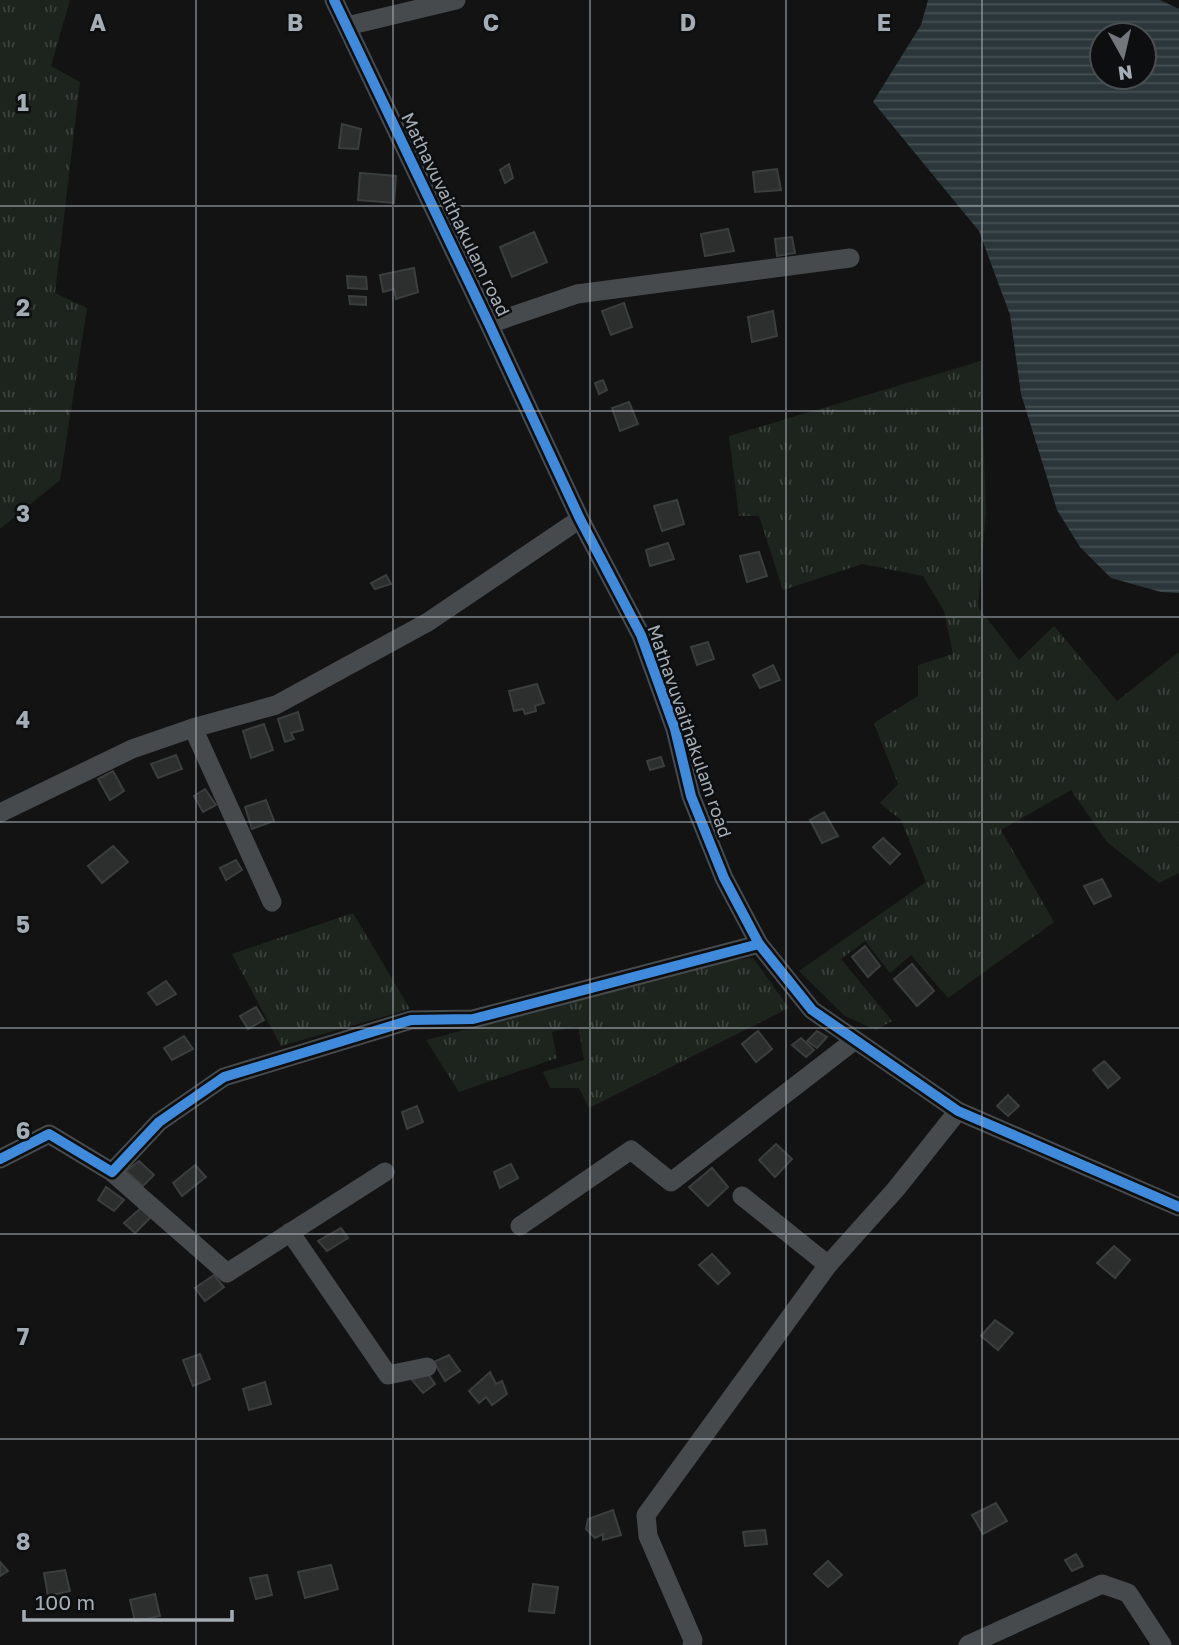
<svg xmlns="http://www.w3.org/2000/svg" width="1179" height="1645" font-family="'Golos Text',sans-serif">
	<style>
		.grass { fill: url(#grass-tufts) }
		.water { fill: url(#water-rules); fill-rule: evenodd }
		.building { fill: #2d2e2e; stroke: #3b3e3f; stroke-width: 2 }
		.lines { fill: none; stroke-linecap: round; stroke-linejoin: round }
		.minor { stroke: #474a4c; stroke-width: 19 }
		.cycleway-casing { stroke: #0d0e0f; stroke-width: 15 }
		.cycleway { stroke: #408adc; stroke-width: 10 }
		.grid { fill: none; stroke: #a4adb5; stroke-width: 2; stroke-opacity: 0.55 }
		.labels { text-anchor: middle; dominant-baseline: central; stroke-width: 5; stroke-linejoin: round; paint-order: stroke }
		.street-label { font-size: 18px; fill: #a4adb5; stroke: #0d0e0f }
		.grid-label { font-size: 23px; text-anchor: middle; font-weight: bold; fill: #a4adb5; stroke: #0d0e0f; stroke-width: 5; stroke-linejoin: round; paint-order: stroke }
	</style>
	<defs>
		<pattern id="grass-tufts" width="24" height="20" patternUnits="userSpaceOnUse" patternTransform="scale(1.75)"><rect width="24" height="20" fill="#1d241d"/><path d="M3 7l-1-3M5 7V3M7 7l1-3M15 17l-1-3M17 17v-4M19 17l1-3" fill="none" stroke="#3b413c"/></pattern>
		<pattern id="water-rules" width="6" height="5" patternUnits="userSpaceOnUse" patternTransform="scale(1.75)"><rect width="6" height="5" fill="#2a3639"/><path d="M0 2.5h6" fill="none" stroke="#465053"/></pattern>
	</defs>
	<rect width="100%" height="100%" fill="#131313"/>
	<!-- grass -->
	<g class="grass">
		<polygon points="0,0 70,0 51,66 80,82 55,293 87,308 60,480 0,529"/>
		<polygon points="981,361 986,512 978,607 1019,660 1054,626 1117,701 1179,652 1179,873 1159,883 1107,842 1071,790 1001,830 1054,922 948,998 911,955 890,973 865,941 841,959 892,1021 876,1030 845,1016 799,971 926,882 901,820 880,803 898,784 874,723 918,696 918,665 953,654 944,611 923,576 862,564 783,590 759,516 739,516 729,436"/>
		<polygon points="353,913 410,1009 281,1046 232,954"/>
		<polygon points="753,958 789,1008 589,1108 579,1088 550,1088 543,1072 584,1060 578,1026 552,1032 557,1058 459,1092 426,1040 729,960"/>
	</g>
	<!-- water -->
	<path class="water" d="M928,0H1160L1179,9V593L1161,592L1111,578L1080,547L1057,510L1021,394L1010,315L979,231L873,102L921,25ZM1102,35H1144V77H1102Z"/>
	<!-- building -->
	<g class="building">
		<polygon points="342,124 361,129 358,149 339,148"/>
		<polygon points="509,164 513,178 505,183 500,170"/>
		<polygon points="777,169 781,190 755,192 753,172"/>
		<polygon points="360,173 396,176 394,203 358,200"/>
		<polygon points="728,229 734,251 705,256 701,234"/>
		<polygon points="534,232 547,262 512,277 500,247"/>
		<polygon points="792,237 795,253 777,256 775,239"/>
		<polygon points="414,268 418,292 396,299 394,289 383,292 380,275"/>
		<polygon points="347,276 366,277 367,289 348,288"/>
		<polygon points="349,296 366,297 366,305 350,304"/>
		<polygon points="624,303 632,327 611,335 602,311"/>
		<polygon points="773,311 777,336 752,342 748,317"/>
		<polygon points="603,380 607,390 599,394 595,383"/>
		<polygon points="629,402 638,424 620,431 612,408"/>
		<polygon points="677,500 684,524 662,531 654,506"/>
		<polygon points="668,543 674,559 650,566 646,550"/>
		<polygon points="759,552 767,576 747,582 740,556"/>
		<polygon points="386,575 391,584 375,589 371,583"/>
		<polygon points="708,642 714,659 697,665 691,647"/>
		<polygon points="773,665 780,680 760,688 753,675"/>
		<polygon points="537,684 544,703 535,706 536,711 525,714 523,709 514,711 509,691"/>
		<polygon points="298,712 303,730 291,733 294,739 285,742 278,719"/>
		<polygon points="264,724 273,750 251,758 243,731"/>
		<polygon points="176,755 182,769 158,778 151,764"/>
		<polygon points="661,757 664,766 650,770 647,761"/>
		<polygon points="113,771 124,791 110,800 98,779"/>
		<polygon points="205,789 216,805 203,812 194,796"/>
		<polygon points="266,800 274,821 252,829 245,807"/>
		<polygon points="824,812 838,836 822,843 810,820"/>
		<polygon points="883,838 900,854 890,864 873,847"/>
		<polygon points="113,846 128,862 102,883 88,866"/>
		<polygon points="236,860 242,870 226,880 220,868"/>
		<polygon points="1102,879 1111,896 1094,904 1084,886"/>
		<polygon points="865,946 880,966 868,977 852,957"/>
		<polygon points="912,964 934,991 917,1006 894,979"/>
		<polygon points="166,981 176,994 157,1005 148,993"/>
		<polygon points="256,1007 264,1020 248,1029 240,1016"/>
		<polygon points="758,1031 772,1049 756,1062 742,1044"/>
		<polygon points="817,1031 827,1037 817,1048 807,1041"/>
		<polygon points="184,1036 193,1049 172,1060 164,1048"/>
		<polygon points="801,1038 814,1050 806,1057 792,1045"/>
		<polygon points="1104,1061 1120,1078 1108,1088 1093,1070"/>
		<polygon points="1008,1095 1019,1106 1008,1116 997,1106"/>
		<polygon points="417,1106 423,1122 407,1129 402,1112"/>
		<polygon points="776,1144 792,1159 775,1177 759,1160"/>
		<polygon points="139,1161 154,1175 143,1186 126,1171"/>
		<polygon points="511,1164 518,1178 500,1188 494,1172"/>
		<polygon points="195,1165 206,1177 182,1196 173,1183"/>
		<polygon points="712,1168 728,1187 708,1206 689,1187"/>
		<polygon points="106,1187 124,1200 114,1211 98,1200"/>
		<polygon points="142,1207 152,1216 135,1233 124,1223"/>
		<polygon points="341,1228 348,1238 327,1251 318,1241"/>
		<polygon points="1114,1246 1130,1260 1115,1278 1097,1263"/>
		<polygon points="712,1254 730,1273 718,1284 699,1265"/>
		<polygon points="214,1275 224,1287 205,1301 195,1288"/>
		<polygon points="995,1320 1013,1333 998,1350 981,1336"/>
		<polygon points="200,1354 210,1379 193,1386 183,1360"/>
		<polygon points="449,1355 460,1371 445,1381 434,1362"/>
		<polygon points="426,1371 435,1384 423,1393 412,1380"/>
		<polygon points="490,1372 496,1384 502,1381 507,1394 492,1405 486,1397 479,1403 469,1391"/>
		<polygon points="265,1382 271,1404 249,1410 243,1389"/>
		<polygon points="996,1503 1007,1521 983,1534 972,1515"/>
		<polygon points="613,1510 621,1535 603,1540 603,1534 595,1538 586,1529 588,1519"/>
		<polygon points="765,1530 767,1544 745,1546 743,1532"/>
		<polygon points="1076,1554 1083,1566 1072,1571 1065,1560"/>
		<polygon points="828,1561 842,1575 828,1587 814,1574"/>
		<polygon points="0,1562 8,1571 0,1576"/>
		<polygon points="331,1565 338,1589 305,1598 298,1572"/>
		<polygon points="65,1570 70,1591 48,1596 44,1573"/>
		<polygon points="267,1575 272,1595 256,1599 250,1578"/>
		<polygon points="533,1584 558,1587 554,1613 529,1611"/>
		<polygon points="155,1594 160,1616 135,1621 130,1600"/>
	</g>
	<g class="lines">
		<!-- minor -->
		<g class="minor">
			<polyline points="334,0 489,324 580,519 641,635 675,729 691,796 724,878 759,944 812,1010 958,1111 1179,1207"/>
			<polyline points="347,26 456,0"/>
			<polyline points="489,324 577,294 850,258"/>
			<polyline points="193,728 272,902"/>
			<polyline points="0,813 132,749 193,728 276,705 428,622 580,519"/>
			<polyline points="0,1159 49,1134 112,1172 159,1122 224,1077 411,1020 473,1019 759,944"/>
			<polyline points="112,1172 227,1273 385,1172"/>
			<polyline points="742,1196 828,1265"/>
			<polyline points="520,1226 631,1150 671,1182 855,1040"/>
			<polyline points="290,1232 388,1375 427,1367"/>
			<polyline points="692,1645 693,1640 648,1536 646,1515 828,1265 896,1189 958,1111"/>
			<polyline points="968,1645 1102,1584 1128,1593 1162,1645"/>
		</g>
		<!-- cycleway casing -->
		<g class="cycleway-casing">
			<g id="cycleway">
				<polyline points="334,0 489,324 580,519 641,635 675,729 691,796 724,878 759,944 812,1010 958,1111 1179,1207"/>
				<polyline points="0,1159 49,1134 112,1172 159,1122 224,1077 411,1020 473,1019 759,944"/>
			</g>
		</g>
		<!-- cycleway -->
		<use href="#cycleway" class="cycleway"/>
	</g>
	<!-- grid -->
	<path class="grid" d="M196,0V1645M393,0V1645M590,0V1645M786,0V1645M982,0V1645M0,206H1179M0,411H1179M0,617H1179M0,822H1179M0,1028H1179M0,1234H1179M0,1439H1179"/>
	<g class="labels">
		<!-- street labels -->
		<g class="street-label">
			<text transform="translate(456 214) rotate(64)">Mathavuvaithakulam road</text>
			<text transform="translate(690 731) rotate(71)">Mathavuvaithakulam road</text>
		</g>
	</g>
	<g class="grid-label">
		<text x="98" y="31">A</text>
		<text x="295" y="31">B</text>
		<text x="491" y="31">C</text>
		<text x="688" y="31">D</text>
		<text x="884" y="31">E</text>
		<text x="23" y="111">1</text>
		<text x="23" y="316">2</text>
		<text x="23" y="522">3</text>
		<text x="23" y="728">4</text>
		<text x="23" y="933">5</text>
		<text x="23" y="1139">6</text>
		<text x="23" y="1345">7</text>
		<text x="23" y="1550">8</text>
	</g>
	<!-- north arrow -->
	<g transform="translate(1123 56) rotate(172)"><circle r="33" fill="#0d0e0f" stroke="#494e51" stroke-width="2"/>
	<path d="M0-5L12 26L0 18L-12 26Z" fill="#71777c"/>
	<text y="-10" font-size="19" font-weight="bold" text-anchor="middle" fill="#a4adb5">N</text>
	</g>
	<!-- scale -->
	<path d="M24 1610v10h208v-10" fill="none" stroke="#a4adb5" stroke-width="3.5"/>
	<text x="35" y="1610" font-size="21" fill="#a4adb5" stroke="#0d0e0f" stroke-width="5" paint-order="stroke">100 m</text>
</svg>
